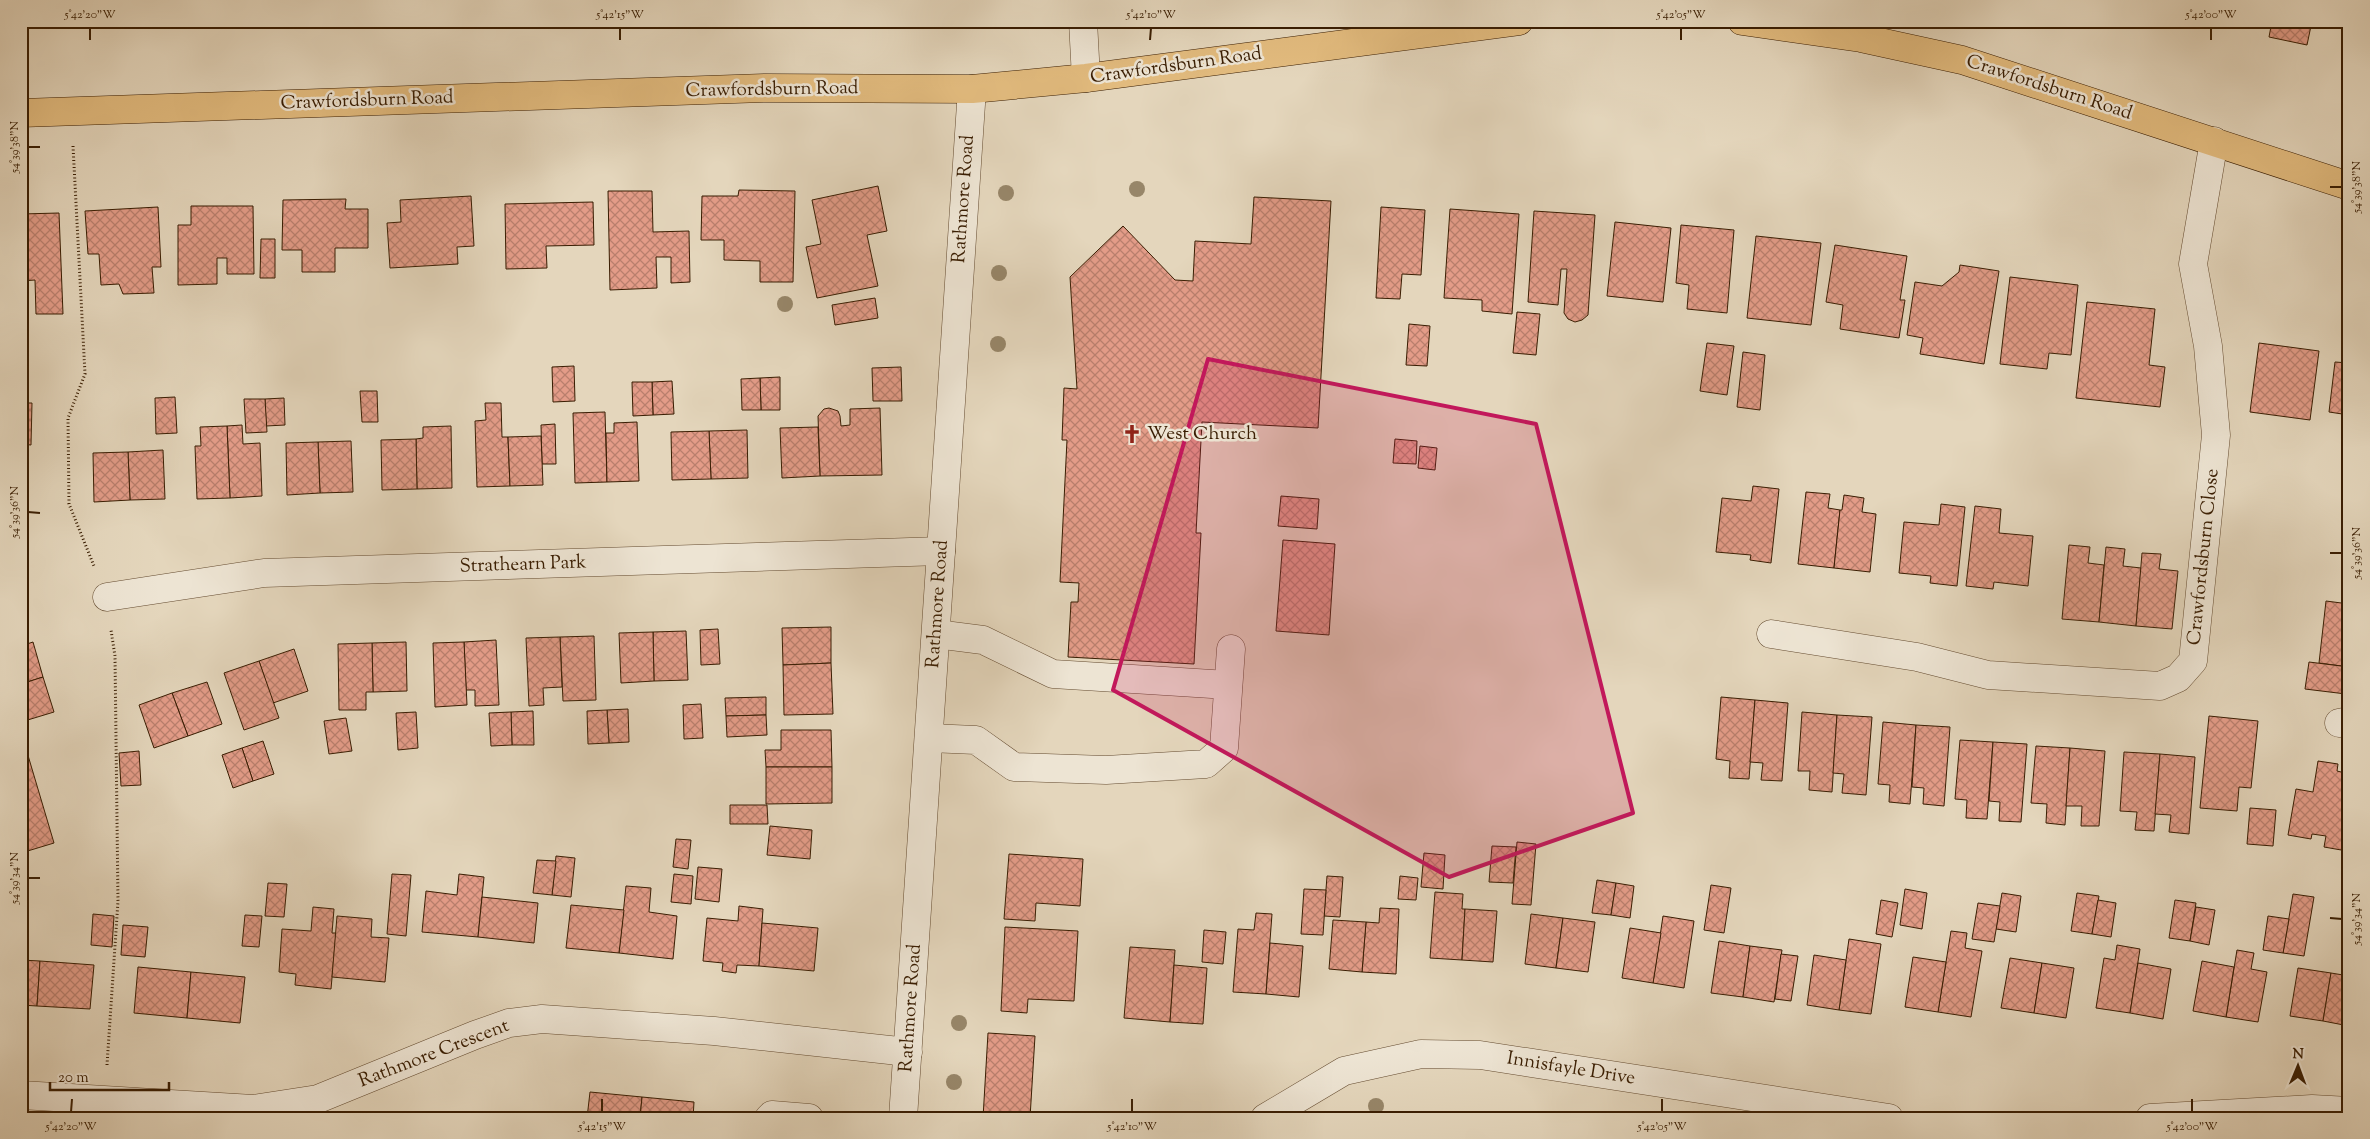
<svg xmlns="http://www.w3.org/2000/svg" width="2370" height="1139" font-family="'Sorts Mill Goudy',serif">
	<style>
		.building { fill: url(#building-cross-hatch); stroke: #391d02 }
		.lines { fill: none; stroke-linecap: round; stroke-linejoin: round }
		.minor-casing { stroke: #644b30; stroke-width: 29 }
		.major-casing { stroke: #391d02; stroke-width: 29 }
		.path { stroke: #391d02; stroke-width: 3; stroke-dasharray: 1 2.5; stroke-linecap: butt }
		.minor { stroke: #ede4d3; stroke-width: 28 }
		.major { stroke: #e2bb7e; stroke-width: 28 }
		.tree { fill: #978669 }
		.marked { fill: #c2185b; fill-opacity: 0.2; stroke: #c2185b; stroke-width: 4; stroke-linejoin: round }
		.ticks { fill: none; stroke: #391d02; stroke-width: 2 }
		.labels { text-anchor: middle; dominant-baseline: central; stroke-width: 5; stroke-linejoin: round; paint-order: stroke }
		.street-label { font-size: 19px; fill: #391d02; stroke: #ede4d3 }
		.poi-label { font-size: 19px; fill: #391d02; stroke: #ede4d3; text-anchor: start }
		.neatline { fill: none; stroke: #391d02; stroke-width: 2 }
		.ticks-label { font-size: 12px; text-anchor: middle; fill: #391d02 }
	</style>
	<defs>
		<pattern id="building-cross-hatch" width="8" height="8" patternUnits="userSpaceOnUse" patternTransform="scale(1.25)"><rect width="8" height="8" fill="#e39c88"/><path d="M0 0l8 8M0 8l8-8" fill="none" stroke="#b97f6d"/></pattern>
	</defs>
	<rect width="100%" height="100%" fill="#e4d6bc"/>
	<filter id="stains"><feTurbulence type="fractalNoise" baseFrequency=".004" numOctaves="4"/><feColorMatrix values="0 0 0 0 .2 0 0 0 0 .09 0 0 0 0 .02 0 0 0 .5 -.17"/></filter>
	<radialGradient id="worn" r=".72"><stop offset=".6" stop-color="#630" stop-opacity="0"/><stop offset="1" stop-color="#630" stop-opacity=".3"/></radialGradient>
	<!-- building -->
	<g class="building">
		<polygon points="2272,21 2312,21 2307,45 2269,37"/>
		<polygon points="878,186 887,231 867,235 878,286 817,298 806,247 821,244 812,200"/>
		<polygon points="739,190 795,191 793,282 760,282 760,261 724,260 724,240 701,240 702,196 738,196"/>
		<polygon points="608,191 652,191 653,232 689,231 690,282 671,283 671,257 656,257 657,288 610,290"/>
		<polygon points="471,196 474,246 457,247 458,264 390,268 387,223 401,222 400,200"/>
		<polygon points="1254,197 1331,201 1318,428 1202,422 1196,533 1201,533 1194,664 1068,657 1071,602 1078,602 1079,583 1060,582 1067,440 1062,440 1064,388 1077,389 1070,277 1123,226 1175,280 1193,281 1195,241 1251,244"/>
		<polygon points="346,199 345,209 368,209 368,248 335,248 335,272 302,272 302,250 282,250 283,200"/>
		<polygon points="593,202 594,245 546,246 547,268 506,269 505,204"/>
		<polygon points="191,206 253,206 254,274 227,274 227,258 217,258 217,284 178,285 178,225 191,225"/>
		<polygon points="158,207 161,267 152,267 154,293 123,294 119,284 101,285 99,254 88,254 85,211"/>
		<polygon points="1381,207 1425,210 1421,275 1402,274 1400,299 1376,298"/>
		<polygon points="1450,209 1519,214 1512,314 1482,311 1482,300 1444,298"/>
		<polygon points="1534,211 1595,215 1588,315 1582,320 1575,322 1568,319 1564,313 1567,269 1561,269 1558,305 1528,302"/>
		<polygon points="59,213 63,314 36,314 35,280 21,281 21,214"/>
		<polygon points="1615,222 1671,228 1663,302 1607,296"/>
		<polygon points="1681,225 1734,230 1727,313 1687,309 1689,285 1676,283"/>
		<polygon points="1756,236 1821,243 1811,325 1747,318"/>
		<polygon points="261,239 275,239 275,278 260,278"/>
		<polygon points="1835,245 1907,256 1900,300 1905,300 1899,338 1840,329 1843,305 1826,302"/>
		<polygon points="1960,265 1999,271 1984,364 1920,354 1923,338 1907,335 1915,282 1942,286 1959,272"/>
		<polygon points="2010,277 2078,285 2071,355 2049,353 2047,369 2000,364"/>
		<polygon points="875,298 878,318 835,325 832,305"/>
		<polygon points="2087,302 2155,309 2149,365 2165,367 2160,407 2076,398"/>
		<polygon points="1517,312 1540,314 1536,355 1513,353"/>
		<polygon points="1409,324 1430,326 1427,366 1406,365"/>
		<polygon points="1707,343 1734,346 1727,395 1700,391"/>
		<polygon points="2259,343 2319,351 2310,420 2250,412"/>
		<polygon points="1743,352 1765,355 1760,410 1737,407"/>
		<polygon points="2335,362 2349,363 2349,415 2329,412"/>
		<polygon points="574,366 575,401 553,402 552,367"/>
		<polygon points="901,367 902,401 873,401 872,368"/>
		<polygon points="780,377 780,410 761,410 760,378"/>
		<polygon points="760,378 761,410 742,410 741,379"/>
		<polygon points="672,381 674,414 653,415 652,382"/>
		<polygon points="632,382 652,382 653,415 633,416"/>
		<polygon points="360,391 377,391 378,422 362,422"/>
		<polygon points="175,397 177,433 156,434 155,398"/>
		<polygon points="284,398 285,425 266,426 265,399"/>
		<polygon points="244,399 265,399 267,432 246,433"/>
		<polygon points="21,403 32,403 31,445 21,444"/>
		<polygon points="485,403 501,403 502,437 508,437 510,486 477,487 475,421 486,420"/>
		<polygon points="829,408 838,411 840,416 841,426 850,425 850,409 880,408 882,475 820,476 818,416 824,409"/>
		<polygon points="605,412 607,482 575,483 573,413"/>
		<polygon points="637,422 639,481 607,482 606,433 614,433 614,423"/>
		<polygon points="555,424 556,464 542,464 541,425"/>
		<polygon points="242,425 243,444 260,443 262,496 230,498 227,426"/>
		<polygon points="227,426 230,498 197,499 195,446 201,446 200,427"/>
		<polygon points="451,426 452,488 417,489 416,439 423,438 423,427"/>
		<polygon points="818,427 820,476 782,478 780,428"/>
		<polygon points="747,430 748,478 711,479 709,431"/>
		<polygon points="709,431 711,479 672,480 671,432"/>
		<polygon points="541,436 543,485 510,486 508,437"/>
		<polygon points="416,439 417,489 382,490 381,440"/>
		<polygon points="1395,439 1417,441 1416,464 1393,463"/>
		<polygon points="351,441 353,492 320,493 318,442"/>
		<polygon points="318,442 320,493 287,495 286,443"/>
		<polygon points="1420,446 1437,448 1435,470 1418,468"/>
		<polygon points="163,450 165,499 130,500 128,452"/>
		<polygon points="128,452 130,500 94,502 93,453"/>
		<polygon points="1753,486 1779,489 1771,563 1750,560 1751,555 1716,552 1722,498 1751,501"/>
		<polygon points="1806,492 1830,494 1828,508 1840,510 1834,568 1798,564"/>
		<polygon points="1844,495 1864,498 1862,512 1876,514 1870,572 1834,568 1840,510 1842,510"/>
		<polygon points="1281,496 1319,499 1317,529 1278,526"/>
		<polygon points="1941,504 1965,507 1957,586 1930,583 1931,576 1899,573 1904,522 1939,525"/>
		<polygon points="1975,506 2001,509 1999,533 2033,536 2028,586 1994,582 1993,589 1966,586"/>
		<rect x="21" y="532" width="3" height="36"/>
		<polygon points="1283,540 1335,544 1329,635 1276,631"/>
		<polygon points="2069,545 2090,547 2088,563 2104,565 2099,622 2062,619"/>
		<polygon points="2106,547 2125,549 2123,566 2141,568 2136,626 2099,622"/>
		<polygon points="2142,553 2161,554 2159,569 2178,571 2172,629 2136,626"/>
		<rect x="21" y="568" width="3" height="35"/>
		<polygon points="2326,601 2349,604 2349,667 2319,663"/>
		<polygon points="831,627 831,663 783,665 782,628"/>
		<polygon points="718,629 720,664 701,665 700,630"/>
		<polygon points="686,631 688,680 654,681 653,632"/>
		<polygon points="653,632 654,681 621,683 619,633"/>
		<polygon points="594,636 596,700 563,701 560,637"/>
		<polygon points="560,637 562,687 543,688 544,705 529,706 526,638"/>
		<polygon points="496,640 499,705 475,706 475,690 466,690 464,642"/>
		<polygon points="33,642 43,677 21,684 21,646"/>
		<polygon points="406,642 407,691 373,692 372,643"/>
		<polygon points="464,642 467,705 435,707 433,643"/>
		<polygon points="372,643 373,692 366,692 366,710 339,710 338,644"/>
		<polygon points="294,649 308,691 273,703 259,661"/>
		<polygon points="259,661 279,718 244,730 224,673"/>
		<polygon points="2309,662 2349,667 2346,694 2305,689"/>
		<polygon points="831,663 833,714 784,715 783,665"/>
		<polygon points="43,677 54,712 21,722 21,684"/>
		<polygon points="207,682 222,724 188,736 172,693"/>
		<polygon points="172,693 188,736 154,748 139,705"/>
		<polygon points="766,697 766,715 726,716 725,698"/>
		<polygon points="1721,697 1755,700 1749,779 1729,778 1730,761 1716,759"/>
		<polygon points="1755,700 1788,703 1782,781 1761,780 1763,763 1750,762"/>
		<polygon points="701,704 703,738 684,739 683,705"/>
		<polygon points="628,709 629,742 609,743 607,710"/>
		<polygon points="607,710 609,743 588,744 587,711"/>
		<polygon points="533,711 534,745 512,745 511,712"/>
		<polygon points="416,712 418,748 398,750 396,713"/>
		<polygon points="511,712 512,745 491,746 489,713"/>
		<polygon points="1802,712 1837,715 1832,792 1809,790 1810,771 1798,771"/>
		<polygon points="766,715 767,735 727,737 726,716"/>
		<polygon points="1837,715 1872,717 1866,795 1842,793 1844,774 1833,773"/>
		<polygon points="2209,716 2258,721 2251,788 2239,787 2237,811 2200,808"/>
		<polygon points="346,718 352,751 329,754 324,721"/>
		<polygon points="1883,722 1916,725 1910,804 1889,802 1890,785 1878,784"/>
		<polygon points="1916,725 1950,727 1944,806 1923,804 1924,788 1912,787"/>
		<polygon points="781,730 831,730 832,767 766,767 765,750 781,750"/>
		<polygon points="1960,740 1993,742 1987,819 1966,818 1967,800 1955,799"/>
		<polygon points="263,741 274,774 253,781 242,748"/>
		<polygon points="1993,742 2027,744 2021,822 1999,821 2000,802 1989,801"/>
		<polygon points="2036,746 2070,748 2065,825 2046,823 2047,804 2031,803"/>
		<polygon points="242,748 253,781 233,788 222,755"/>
		<polygon points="2070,748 2105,751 2099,826 2081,826 2082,806 2066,806"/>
		<polygon points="139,751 141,785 121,786 119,753"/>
		<polygon points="27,752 54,843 21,853 21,754"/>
		<polygon points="2124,752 2160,754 2154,831 2135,830 2137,812 2120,811"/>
		<polygon points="2160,754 2195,757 2189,834 2169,832 2171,815 2155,814"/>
		<polygon points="2318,761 2338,764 2337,771 2349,774 2349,838 2347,851 2324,847 2326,836 2312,834 2311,839 2288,835 2296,789 2313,792"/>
		<polygon points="766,767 832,767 832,803 766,804"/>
		<polygon points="730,805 767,805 768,824 730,824"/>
		<polygon points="2250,808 2276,810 2273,846 2247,844"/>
		<polygon points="770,826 812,830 810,859 767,855"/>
		<polygon points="676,839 691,840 688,869 673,867"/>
		<polygon points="1517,842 1536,844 1531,905 1512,904"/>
		<polygon points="1492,846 1516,847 1513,883 1489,882"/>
		<polygon points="1424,853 1445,855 1443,889 1421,887"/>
		<polygon points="1009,854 1083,859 1080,906 1036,903 1035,921 1004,919"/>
		<polygon points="556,856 575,858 571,897 552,895"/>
		<polygon points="537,860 556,861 552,895 533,893"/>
		<polygon points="698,867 722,869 719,902 695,899"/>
		<polygon points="392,874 411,875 406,936 387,934"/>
		<polygon points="459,874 484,877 478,937 422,932 426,891 457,895"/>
		<polygon points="674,874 693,876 691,904 671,902"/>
		<polygon points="1327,876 1343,877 1340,917 1324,916"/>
		<polygon points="1400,876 1418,878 1416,900 1398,899"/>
		<polygon points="1597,880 1616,883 1611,915 1592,913"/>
		<polygon points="268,883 287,884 284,917 265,916"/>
		<polygon points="1616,883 1634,886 1630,918 1611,915"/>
		<polygon points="1711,885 1731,888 1724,933 1704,930"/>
		<polygon points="626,886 651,888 649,912 677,916 673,959 619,953"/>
		<polygon points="1304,889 1326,890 1323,935 1301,934"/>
		<polygon points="1905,889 1927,893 1922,929 1900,925"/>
		<polygon points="1435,892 1463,894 1462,909 1465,909 1462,960 1430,958"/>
		<polygon points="2002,893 2021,896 2016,932 1996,929"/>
		<polygon points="2077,893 2099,896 2092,934 2071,931"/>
		<polygon points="2293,894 2314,897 2304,956 2283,953"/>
		<polygon points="482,897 538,903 534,943 478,937"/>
		<polygon points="1881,900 1898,903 1892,937 1876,934"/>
		<polygon points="2098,900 2116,903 2111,937 2092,934"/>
		<polygon points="2175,900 2196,903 2190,941 2169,938"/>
		<polygon points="1978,903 2000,906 1994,942 1972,939"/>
		<polygon points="571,905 624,910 619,953 566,948"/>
		<polygon points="739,906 763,909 759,966 737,965 736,973 722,971 723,963 703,961 707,918 738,921"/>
		<polygon points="313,907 334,909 332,933 336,933 331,989 295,985 296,974 279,972 282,929 311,931"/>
		<polygon points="2196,907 2215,910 2209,945 2190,941"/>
		<polygon points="1380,908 1399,909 1396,974 1362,972 1366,922 1379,923"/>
		<polygon points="1465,909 1497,911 1493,962 1462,960"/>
		<polygon points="1256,913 1272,914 1266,994 1233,992 1238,929 1254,930"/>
		<polygon points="93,914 114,916 112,947 91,945"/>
		<polygon points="1531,914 1563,918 1556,968 1525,964"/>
		<polygon points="245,915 262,916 259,947 242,946"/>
		<polygon points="337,916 372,919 371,937 389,938 385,982 332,977"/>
		<polygon points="1663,916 1694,921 1684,988 1653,983"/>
		<polygon points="2268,916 2289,919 2283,953 2263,950"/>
		<polygon points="1563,918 1595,922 1588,972 1556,968"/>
		<polygon points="1333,920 1366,922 1362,972 1329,969"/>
		<polygon points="762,923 818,928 814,971 759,966"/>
		<polygon points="123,925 148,927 145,957 121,955"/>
		<polygon points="1005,927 1078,931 1074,1001 1028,999 1027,1013 1001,1011"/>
		<polygon points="1630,928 1661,933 1653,983 1622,978"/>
		<polygon points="1204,930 1226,932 1223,964 1202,962"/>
		<polygon points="1951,931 1967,933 1965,948 1982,951 1971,1017 1938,1012"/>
		<polygon points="1849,939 1881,944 1871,1014 1839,1010"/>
		<polygon points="1719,941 1750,946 1743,997 1711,993"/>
		<polygon points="1270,943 1303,946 1299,997 1266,994"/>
		<polygon points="2117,945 2140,949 2130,1013 2096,1008 2104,958 2115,960"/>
		<polygon points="1750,946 1782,950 1774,1002 1743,997"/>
		<polygon points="1130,947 1175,950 1170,1022 1124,1018"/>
		<polygon points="2237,950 2254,953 2251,969 2267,972 2258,1022 2226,1017"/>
		<polygon points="1781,954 1798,956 1791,1001 1775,999"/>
		<polygon points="1814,955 1846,960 1839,1010 1807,1005"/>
		<polygon points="1913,957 1946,962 1938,1012 1905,1007"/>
		<polygon points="2010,958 2042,963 2034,1013 2001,1008"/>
		<polygon points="21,960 40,961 37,1006 21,1005"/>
		<polygon points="40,961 94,965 90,1009 37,1006"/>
		<polygon points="2202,961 2234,967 2226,1017 2193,1011"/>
		<polygon points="2042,963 2074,968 2066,1018 2034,1013"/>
		<polygon points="2138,963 2171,969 2163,1019 2130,1013"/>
		<polygon points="1174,965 1207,968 1203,1024 1170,1022"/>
		<polygon points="138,967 191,972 187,1018 134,1013"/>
		<polygon points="2298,968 2331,973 2323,1021 2290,1016"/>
		<polygon points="191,972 245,977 240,1023 187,1018"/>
		<polygon points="2331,973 2349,976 2349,1026 2323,1021"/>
		<polygon points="988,1033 1035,1036 1030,1118 983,1118"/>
		<polygon points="590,1092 642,1097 640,1118 587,1118"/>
		<polygon points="642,1097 694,1102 693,1118 640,1118"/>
	</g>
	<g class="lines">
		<!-- minor casing -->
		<g class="minor-casing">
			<g id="minor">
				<polyline points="1083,21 1086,78"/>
				<polyline points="107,597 264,573 941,551"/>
				<polyline points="936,634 983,640 1053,674 1228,685"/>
				<polyline points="1771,634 1917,657 1988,675 2160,686 2178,678 2193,661 2216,435 2208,346 2193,264 2214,141"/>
				<polyline points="2339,723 2349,721"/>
				<polyline points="929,738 976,740 1014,767 1106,770 1206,764 1224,748 1231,649"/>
				<polyline points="21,1095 253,1109 318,1099 475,1035 509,1023 542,1019 714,1031 908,1052"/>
				<polyline points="769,1118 772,1115 809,1118"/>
				<polyline points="903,1118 972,89"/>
				<polyline points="1265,1118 1344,1071 1421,1054 1480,1055 1889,1118"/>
				<polyline points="2150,1118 2312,1109 2349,1111"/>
			</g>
		</g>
		<!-- major casing -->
		<g class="major-casing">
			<g id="major">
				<polyline points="1742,21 1861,38 1962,60 2349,186"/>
				<polyline points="21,113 765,88 972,89 1086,78 1519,21"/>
			</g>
		</g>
		<!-- path -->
		<g class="path">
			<polyline points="73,146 85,374 68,418 69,504 94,566"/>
			<polyline points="107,1065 118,901 115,656 111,630"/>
		</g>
		<!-- minor -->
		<use href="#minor" class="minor"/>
		<!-- major -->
		<use href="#major" class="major"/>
	</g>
	<!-- trees -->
	<g class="tree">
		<circle cx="1137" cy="189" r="8"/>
		<circle cx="1006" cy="193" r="8"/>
		<circle cx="999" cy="273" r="8"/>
		<circle cx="785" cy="304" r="8"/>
		<circle cx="998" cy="344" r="8"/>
		<circle cx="959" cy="1023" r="8"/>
		<circle cx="954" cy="1082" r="8"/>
		<circle cx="1376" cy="1106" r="8"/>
	</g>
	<!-- marked area -->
	<path class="marked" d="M1208,359L1536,424L1633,813L1449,877L1113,690Z"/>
	<!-- ticks -->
	<path class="ticks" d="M90,40V28M620,40V28M1150,40L1151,28M1681,40V28M2211,40V28M28,147H40M2330,187H2342M28,512L40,513M2330,553H2342M28,878H40M2330,918L2342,919M71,1112L72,1099M602,1112V1099M1132,1112V1099M1662,1112V1099M2192,1112V1099"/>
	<!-- icons -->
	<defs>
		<g id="church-bare" transform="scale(1.5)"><path d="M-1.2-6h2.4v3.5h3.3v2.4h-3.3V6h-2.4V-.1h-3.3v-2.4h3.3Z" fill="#8f2418" stroke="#ede4d3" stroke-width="2.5" paint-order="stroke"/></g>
	</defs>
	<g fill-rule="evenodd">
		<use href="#church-bare" x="1132" y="434"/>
	</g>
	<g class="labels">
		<!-- street labels -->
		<g class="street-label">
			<text transform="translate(1176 66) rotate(-8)">Crawfordsburn Road</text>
			<text transform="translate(2049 88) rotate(18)">Crawfordsburn Road</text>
			<text transform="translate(772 90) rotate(-1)">Crawfordsburn Road</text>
			<text transform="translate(367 101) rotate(-2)">Crawfordsburn Road</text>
			<text transform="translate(964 199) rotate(-86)">Rathmore Road</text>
			<text transform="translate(2204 557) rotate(-84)">Crawfordsburn Close</text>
			<text transform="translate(523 565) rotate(-2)">Strathearn Park</text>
			<text transform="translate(938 604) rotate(-86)">Rathmore Road</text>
			<text transform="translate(911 1008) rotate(-86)">Rathmore Road</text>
			<text transform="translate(434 1054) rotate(-21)">Rathmore Crescent</text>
			<text transform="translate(1571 1069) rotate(9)">Innisfayle Drive</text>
		</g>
		<!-- poi labels -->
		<g class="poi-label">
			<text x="1147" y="434">West Church</text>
		</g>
	</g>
	<!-- margin -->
	<rect width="2370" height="1139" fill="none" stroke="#e4d6bc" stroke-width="55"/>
	<!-- north arrow -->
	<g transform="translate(2298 1066) rotate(1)" stroke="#ede4d3" stroke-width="4" paint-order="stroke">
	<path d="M0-4L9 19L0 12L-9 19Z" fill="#391d02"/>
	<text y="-8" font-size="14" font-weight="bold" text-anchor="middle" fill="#391d02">N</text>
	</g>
	<!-- scale -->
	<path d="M50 1082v8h119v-8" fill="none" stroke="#391d02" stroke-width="2.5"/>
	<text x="58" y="1082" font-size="15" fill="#391d02" stroke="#ede4d3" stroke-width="4" paint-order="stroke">20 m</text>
	<rect x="28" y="28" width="2314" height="1084" class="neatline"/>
	<g class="ticks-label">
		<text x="90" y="18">5°42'20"W</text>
		<text x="620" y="18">5°42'15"W</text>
		<text x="1151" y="18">5°42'10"W</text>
		<text x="1681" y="18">5°42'05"W</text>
		<text x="2211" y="18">5°42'00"W</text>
		<text transform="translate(14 147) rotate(-90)" y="4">54°39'38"N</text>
		<text transform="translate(2356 187) rotate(-90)" y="4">54°39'38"N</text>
		<text transform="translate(14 512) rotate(-90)" y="4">54°39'36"N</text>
		<text transform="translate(2356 553) rotate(-90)" y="4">54°39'36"N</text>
		<text transform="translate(14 878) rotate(-90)" y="4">54°39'34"N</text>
		<text transform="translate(2356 919) rotate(-90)" y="4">54°39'34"N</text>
		<text x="71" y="1130">5°42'20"W</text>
		<text x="602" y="1130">5°42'15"W</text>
		<text x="1132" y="1130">5°42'10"W</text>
		<text x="1662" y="1130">5°42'05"W</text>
		<text x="2192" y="1130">5°42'00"W</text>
	</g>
	<rect width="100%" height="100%" filter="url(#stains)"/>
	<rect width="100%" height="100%" fill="url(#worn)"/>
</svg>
